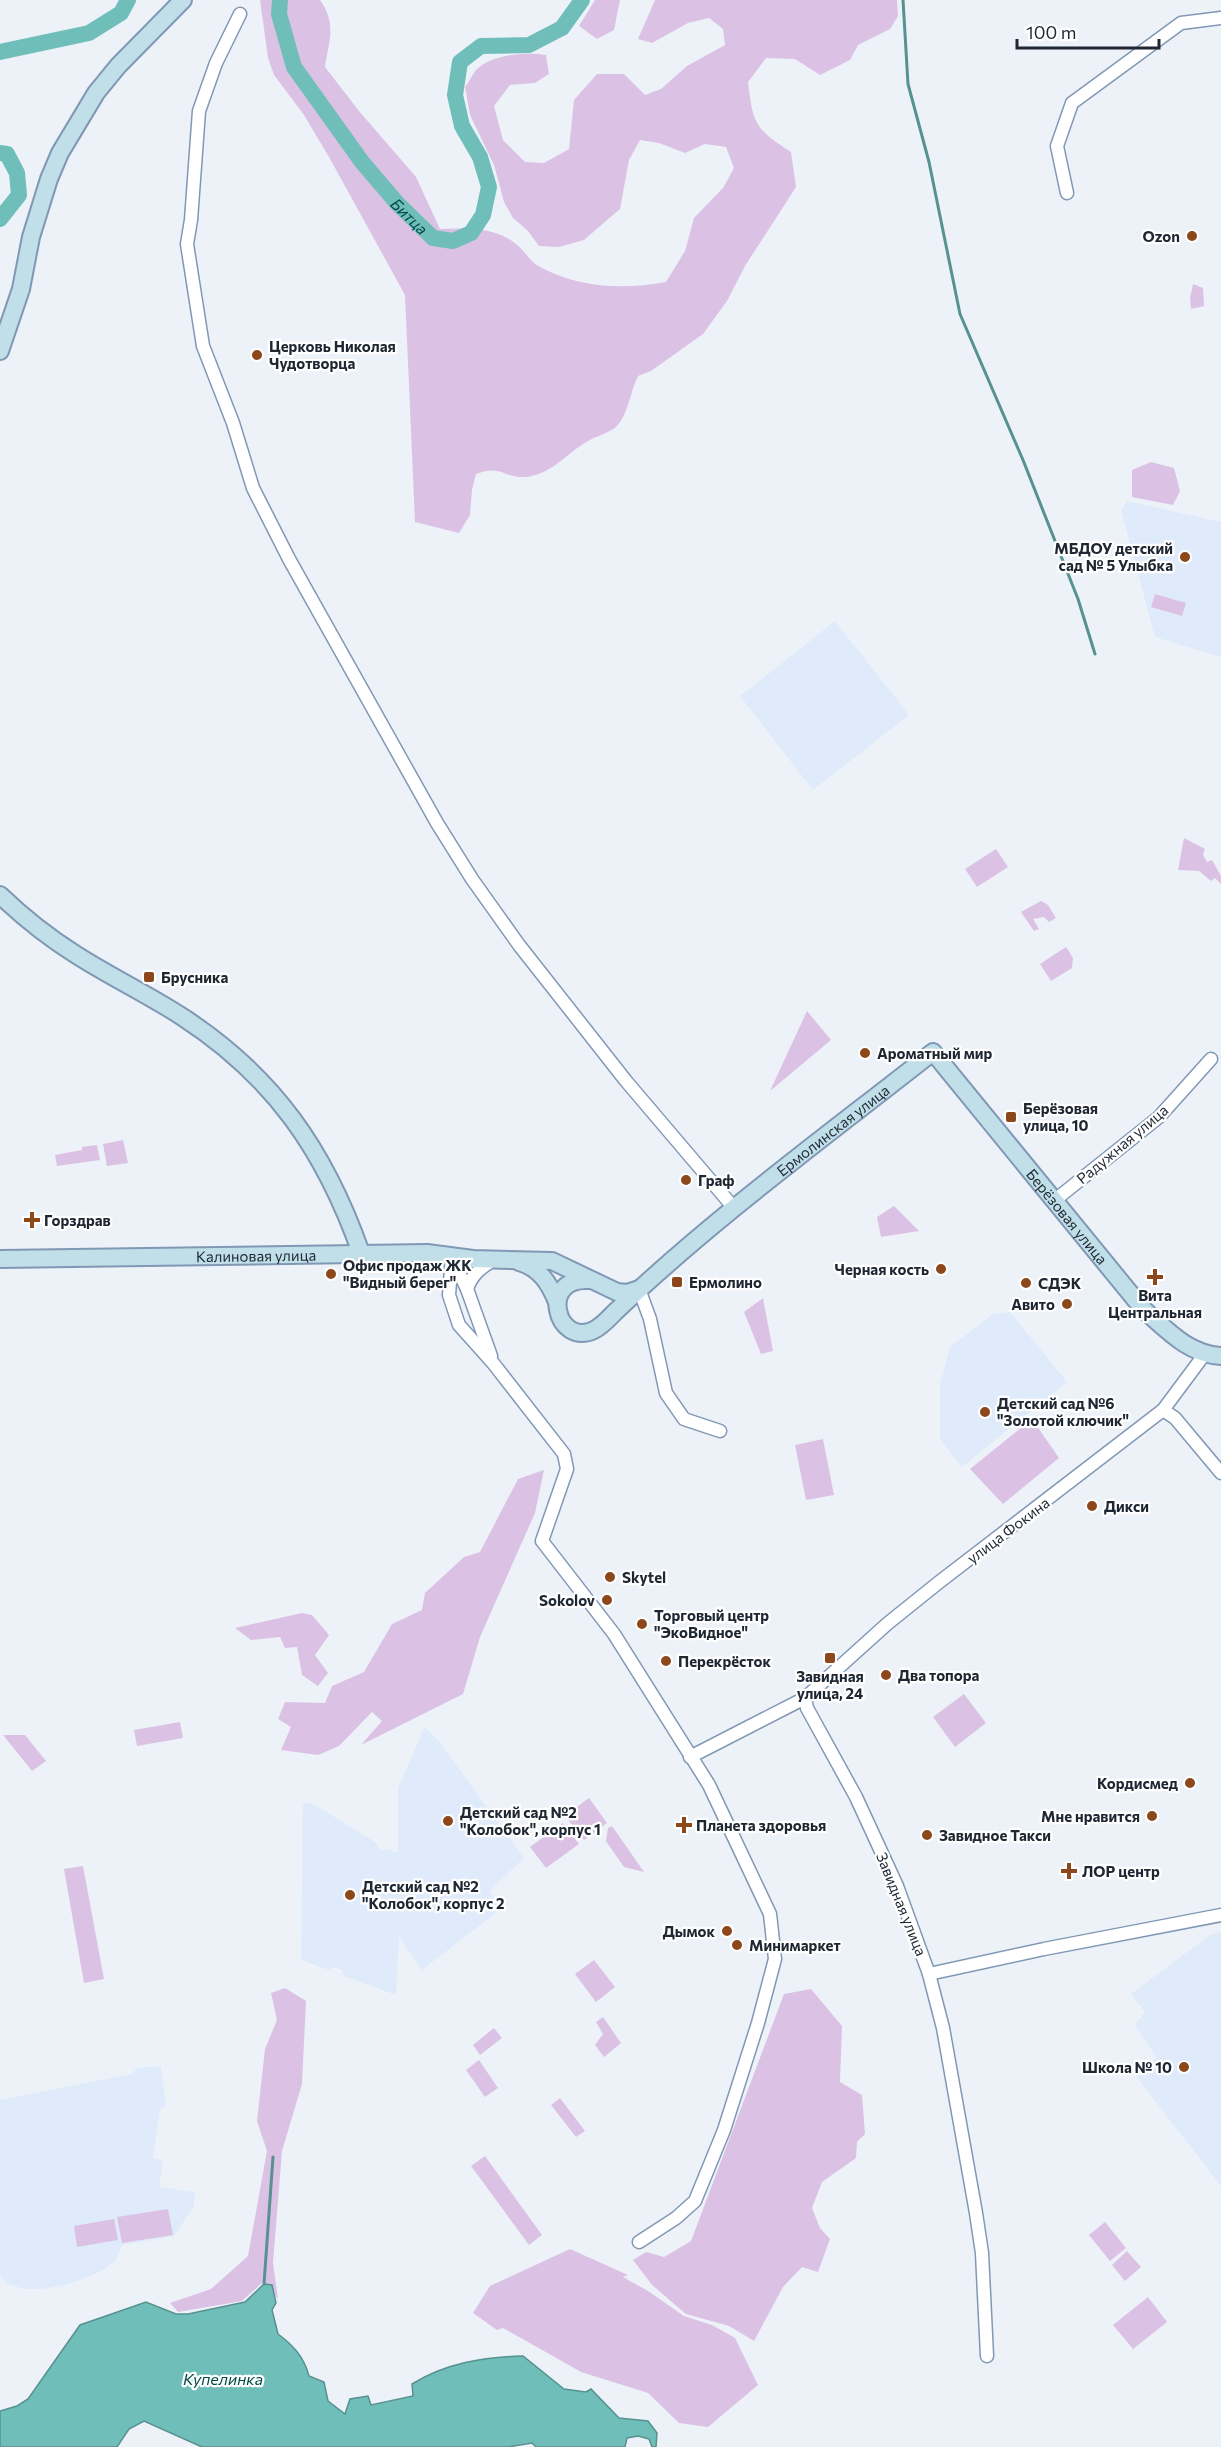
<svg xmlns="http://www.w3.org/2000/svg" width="1221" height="2447" font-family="Commissioner,sans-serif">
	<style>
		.built { fill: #dfebfa }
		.green { fill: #dbc2e4 }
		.water { fill: #70beb9; stroke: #579190; stroke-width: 1.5 }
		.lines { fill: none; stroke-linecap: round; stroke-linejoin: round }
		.stream { stroke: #579190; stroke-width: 3 }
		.river { stroke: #70beb9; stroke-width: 16 }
		.street-casing { stroke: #8198b5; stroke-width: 15 }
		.secondary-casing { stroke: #8198b5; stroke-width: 20 }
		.street { stroke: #fff; stroke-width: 12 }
		.secondary { stroke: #c0dfe8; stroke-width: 16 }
		.poi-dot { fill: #8c481a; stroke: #fff; stroke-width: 2 }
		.labels { text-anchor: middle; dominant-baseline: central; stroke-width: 4.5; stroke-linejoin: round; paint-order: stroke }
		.poi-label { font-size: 15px; font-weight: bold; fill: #1e2732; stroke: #fff; text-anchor: start }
		.street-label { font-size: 15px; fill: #1e2732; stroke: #fff }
		.water-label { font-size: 16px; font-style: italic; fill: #004b48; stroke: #fff }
	</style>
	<rect width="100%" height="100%" fill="#edf2f9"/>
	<!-- built -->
	<g class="built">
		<polygon points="1127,501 1221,522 1221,657 1155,637 1121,510"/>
		<polygon points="835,621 909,715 813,790 740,696"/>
		<polygon points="1010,1312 1067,1382 962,1467 940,1439 940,1384 950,1347 993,1314"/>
		<polygon points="425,1727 438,1740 524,1858 489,1891 501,1909 422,1970 399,1937 396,1995 344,1976 342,1970 333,1967 329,1970 301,1960 303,1804 312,1803 375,1842 380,1850 387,1849 398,1853 398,1788"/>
		<polygon points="1221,1932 1221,2186 1136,2076 1157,2058 1135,2025 1145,2012 1131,1994 1210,1935"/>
		<polygon points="161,2066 166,2106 160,2109 153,2158 163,2160 159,2187 195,2192 194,2206 174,2236 122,2245 115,2261 102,2271 69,2284 44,2289 24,2289 7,2284 0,2275 0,2100 132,2074 137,2068"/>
	</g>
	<!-- green -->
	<g class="green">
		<path d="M260,0H320C337,24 329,40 325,67L359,111L416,177L440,229C466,228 496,227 516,244C525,251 530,262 540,267C579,288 624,290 666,282L685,251L694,218L723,188L734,168L726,147L705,144L685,153L659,143L640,140L629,160L620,209L584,240L559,247L539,246L528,231L513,218L504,202L494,165L470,115L465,87C469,82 472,75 476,70C492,54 525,52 546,55L549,74L535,83L510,85L494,106L503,140L525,162L544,163L569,149L574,100L597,74H624L645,95L661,89L687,66L725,45L723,29L709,18L688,23L652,43L638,39L655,0H897L898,16L890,29L858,45L850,60L820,75L795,59L766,58L748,82C753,124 755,129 791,152L796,187L745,266L727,301L703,334L651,371L638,376C630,392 629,412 617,426C610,433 596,436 588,441C567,453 551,475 525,477C503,478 501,464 476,474L472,490L470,515L459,533L415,522L405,295L329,157L304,115L274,75L268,58Z"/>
		<polygon points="595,0 620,0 614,30 597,39 579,26"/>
		<polygon points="1193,284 1203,288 1204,306 1191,309 1190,298"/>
		<polygon points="1151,462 1174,468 1180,491 1173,505 1132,497 1132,470"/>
		<polygon points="1155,594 1186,603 1182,616 1151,607"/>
		<polygon points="1184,838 1205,849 1203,855 1207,862 1212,860 1221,876 1221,884 1215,878 1211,881 1199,871 1178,870"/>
		<polygon points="996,849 1008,867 977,887 965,869"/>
		<polygon points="1041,901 1048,905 1056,918 1049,922 1044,917 1033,919 1039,929 1034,931 1021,912"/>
		<polygon points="1066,947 1073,958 1072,968 1051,981 1040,964"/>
		<polygon points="807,1011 831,1040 770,1091"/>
		<polygon points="123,1140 128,1163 107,1166 103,1144"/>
		<polygon points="97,1145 100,1160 57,1166 55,1155 82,1150 82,1147"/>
		<polygon points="894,1206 919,1231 881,1237 877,1217"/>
		<polygon points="763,1298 773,1351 761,1354 744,1312"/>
		<polygon points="1032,1419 1059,1458 1003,1504 970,1469"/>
		<polygon points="823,1439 834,1495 806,1500 795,1445"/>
		<polygon points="544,1470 535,1513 480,1637 463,1694 361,1745 382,1721 372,1712 339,1746 318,1755 281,1750 291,1727 278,1719 285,1702 325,1703 332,1686 364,1672 392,1624 422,1610 425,1593 464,1557 480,1552 518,1479"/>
		<polygon points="302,1613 312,1615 329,1635 315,1655 328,1673 318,1686 302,1675 297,1647 285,1648 280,1637 251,1640 235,1628"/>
		<polygon points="964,1694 986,1723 955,1747 933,1717"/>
		<polygon points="180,1722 183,1738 137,1746 134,1730"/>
		<polygon points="25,1735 46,1761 32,1771 3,1735"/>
		<polygon points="589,1798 607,1823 584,1840 565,1816"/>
		<polygon points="563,1823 579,1844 546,1868 530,1847"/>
		<polygon points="612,1826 644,1872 624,1867 606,1841 608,1828"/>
		<polygon points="83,1866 104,1979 84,1983 64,1869"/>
		<polygon points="594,1960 615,1987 596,2002 575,1974"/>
		<polygon points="285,1988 306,2001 302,2084 282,2151 273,2263 278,2299 263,2282 242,2301 178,2312 170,2303 211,2289 248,2256 267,2151 257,2121 265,2049 277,2020 271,1993"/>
		<polygon points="811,1989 842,2026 840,2082 862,2095 865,2134 857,2142 856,2158 822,2182 812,2208 820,2228 830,2239 818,2272 802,2267 783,2287 754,2341 729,2326 686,2314 652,2285 633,2260 646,2252 664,2257 691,2241 784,1994"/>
		<polygon points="603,2017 621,2043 604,2057 595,2045 603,2034 596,2022"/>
		<polygon points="494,2028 502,2038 480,2055 473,2045"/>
		<polygon points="479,2060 498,2088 485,2097 466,2070"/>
		<polygon points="560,2098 585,2131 576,2137 551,2105"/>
		<polygon points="485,2156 542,2235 529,2245 471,2166"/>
		<polygon points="168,2209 173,2235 122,2243 117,2217"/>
		<polygon points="114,2219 118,2240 77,2247 74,2226"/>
		<polygon points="1105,2222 1126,2248 1110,2261 1089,2235"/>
		<polygon points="570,2249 628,2275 623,2277 648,2291 684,2316 712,2325 735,2338 758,2385 708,2427 679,2423 648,2393 581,2372 503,2328 497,2330 473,2313 490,2286"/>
		<polygon points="1127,2251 1141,2267 1125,2281 1112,2265"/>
		<polygon points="1148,2297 1167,2322 1133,2349 1113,2325"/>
	</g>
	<!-- water -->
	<path class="water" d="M264,2284L272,2285L276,2303L272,2310L278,2334C293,2345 304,2357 309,2376L324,2382L328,2401L345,2414L350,2399L368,2396L371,2405L413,2396L412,2384C446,2363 483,2357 523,2356L564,2389L586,2392L591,2389L619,2418L648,2421L657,2433L656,2447H652L649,2439L638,2436L627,2438L625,2447H536L532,2443L508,2447H202L144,2421L129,2429L117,2447H0V2411L17,2406L28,2399L80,2325L146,2302L176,2314H188L245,2302Z"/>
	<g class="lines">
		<!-- stream -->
		<g class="stream">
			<polyline points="903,0 908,84 929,162 960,314 1023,460 1078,599 1095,654"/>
			<polyline points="264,2284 273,2157"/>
		</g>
		<!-- river -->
		<g class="river">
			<path id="s1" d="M280,0L279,14L294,67L362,162L397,203L433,238L453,241L471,233L483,215L489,187L480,157L462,126L455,95L460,62L481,46L529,45L562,28L582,0"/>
			<polyline points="0,52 89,33 121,13 128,0"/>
			<polyline points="0,153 7,154 17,173 19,195 0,219"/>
		</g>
		<!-- street casing -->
		<g class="street-casing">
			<g id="street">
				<polyline points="240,14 216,63 199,111 191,220 187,244 203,346 233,423 253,488 289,559 437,823 472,879 519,945 626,1081 734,1208"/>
				<polyline points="1067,193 1057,146 1072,103 1181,23 1221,18"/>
				<polyline points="1055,1200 1159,1117 1211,1059"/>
				<polyline points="452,1256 449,1295 459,1325 493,1363 564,1454 567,1469 542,1541 614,1634 709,1785 770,1914 775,1959 758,2023 724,2130 695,2201 676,2218 639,2242"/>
				<polyline points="452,1258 467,1289 491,1356"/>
				<path d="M467,1289C472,1274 481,1268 493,1260"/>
				<polyline points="639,1289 650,1319 666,1393 684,1419 720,1431"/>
				<polyline points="1163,1410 1175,1418 1221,1473"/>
				<polyline points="805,1698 807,1708 856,1797 897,1886 929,1974 1044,1949 1221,1915"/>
				<polyline points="690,1757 805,1698 887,1624 938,1583 1163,1410 1204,1355"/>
				<polyline points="929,1974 943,2028 976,2213 982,2253 987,2356"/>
			</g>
		</g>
		<!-- secondary casing -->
		<g class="secondary-casing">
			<g id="secondary">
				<polyline points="0,351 21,289 31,237 49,179 60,153 96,93 118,66 183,0"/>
				<path d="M0,895C23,917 48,937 75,954C109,976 147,994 181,1016C274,1076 325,1151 361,1253"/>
				<path id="s2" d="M0,1259L427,1253L473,1259L552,1261L617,1292L627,1293L639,1289"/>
				<path d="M519,1262C540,1268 549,1283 557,1302"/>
				<path id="s3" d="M589,1280C538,1277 556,1348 594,1330C602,1326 609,1318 615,1312C714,1218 825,1137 933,1052L1143,1309C1167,1330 1188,1354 1221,1356"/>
			</g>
		</g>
		<!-- street -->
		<use href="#street" class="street"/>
		<!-- secondary -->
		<use href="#secondary" class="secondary"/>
	</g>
	<!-- markers -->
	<g class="poi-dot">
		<circle cx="1192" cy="236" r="6"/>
		<circle cx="257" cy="355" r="6"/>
		<circle cx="1185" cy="557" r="6"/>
		<rect x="143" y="971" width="12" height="12" rx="3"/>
		<circle cx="865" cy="1053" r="6"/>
		<rect x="1005" y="1111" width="12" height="12" rx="3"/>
		<circle cx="686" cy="1180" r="6"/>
		<path d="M29 1211h6v6h6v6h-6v6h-6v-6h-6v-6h6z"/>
		<circle cx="941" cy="1269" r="6"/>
		<circle cx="331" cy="1274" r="6"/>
		<path d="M1152 1268h6v6h6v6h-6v6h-6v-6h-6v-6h6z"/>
		<rect x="671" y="1276" width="12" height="12" rx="3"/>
		<circle cx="1026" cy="1283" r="6"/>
		<circle cx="1067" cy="1304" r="6"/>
		<circle cx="985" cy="1412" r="6"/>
		<circle cx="1092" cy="1506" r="6"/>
		<circle cx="610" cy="1577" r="6"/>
		<circle cx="607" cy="1600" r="6"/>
		<circle cx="642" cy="1624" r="6"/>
		<rect x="824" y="1652" width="12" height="12" rx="3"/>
		<circle cx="666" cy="1661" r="6"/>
		<circle cx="886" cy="1675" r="6"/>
		<circle cx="1190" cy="1783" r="6"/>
		<circle cx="1152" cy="1816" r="6"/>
		<circle cx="448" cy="1821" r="6"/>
		<path d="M681 1816h6v6h6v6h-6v6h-6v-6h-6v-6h6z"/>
		<circle cx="927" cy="1835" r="6"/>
		<path d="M1066 1862h6v6h6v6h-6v6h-6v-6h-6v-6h6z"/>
		<circle cx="350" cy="1895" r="6"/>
		<circle cx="727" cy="1931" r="6"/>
		<circle cx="737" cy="1945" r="6"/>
		<circle cx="1184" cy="2067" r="6"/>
	</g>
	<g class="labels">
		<!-- poi labels -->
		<g class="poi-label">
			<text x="1180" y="236" text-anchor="end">Ozon</text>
			<text x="269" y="346">Церковь Николая<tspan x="269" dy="17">Чудотворца</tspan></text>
			<text x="1173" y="548" text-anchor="end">МБДОУ детский<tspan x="1173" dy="17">сад № 5 Улыбка</tspan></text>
			<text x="161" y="977">Брусника</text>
			<text x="877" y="1053">Ароматный мир</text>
			<text x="1023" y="1108">Берёзовая<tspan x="1023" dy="17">улица, 10</tspan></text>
			<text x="698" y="1180">Граф</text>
			<text x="44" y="1220">Горздрав</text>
			<text x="343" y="1265">Офис продаж ЖК<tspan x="343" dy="17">"Видный берег"</tspan></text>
			<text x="929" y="1269" text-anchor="end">Черная кость</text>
			<text x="689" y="1282">Ермолино</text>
			<text x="1038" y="1283">СДЭК</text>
			<text x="1155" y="1295" text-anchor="middle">Вита<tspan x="1155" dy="17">Центральная</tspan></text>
			<text x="1055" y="1304" text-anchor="end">Авито</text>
			<text x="997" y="1403">Детский сад №6<tspan x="997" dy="17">"Золотой ключик"</tspan></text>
			<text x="1104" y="1506">Дикси</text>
			<text x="622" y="1577">Skytel</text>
			<text x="595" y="1600" text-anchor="end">Sokolov</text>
			<text x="654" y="1615">Торговый центр<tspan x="654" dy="17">"ЭкоВидное"</tspan></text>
			<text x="678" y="1661">Перекрёсток</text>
			<text x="898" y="1675">Два топора</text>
			<text x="830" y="1676" text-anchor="middle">Завидная<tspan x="830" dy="17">улица, 24</tspan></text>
			<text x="1178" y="1783" text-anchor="end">Кордисмед</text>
			<text x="460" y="1812">Детский сад №2<tspan x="460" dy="17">"Колобок", корпус 1</tspan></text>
			<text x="1140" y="1816" text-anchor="end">Мне нравится</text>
			<text x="696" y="1825">Планета здоровья</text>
			<text x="939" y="1835">Завидное Такси</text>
			<text x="1082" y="1871">ЛОР центр</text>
			<text x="362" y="1886">Детский сад №2<tspan x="362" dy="17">"Колобок", корпус 2</tspan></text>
			<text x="715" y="1931" text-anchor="end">Дымок</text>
			<text x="749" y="1945">Минимаркет</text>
			<text x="1172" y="2067" text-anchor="end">Школа № 10</text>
		</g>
		<!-- street labels -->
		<g class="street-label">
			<text stroke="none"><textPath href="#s3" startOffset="411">Ермолинская улица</textPath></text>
			<text transform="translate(1122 1144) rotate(-40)">Радужная улица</text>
			<text stroke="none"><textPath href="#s3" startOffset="750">Берёзовая улица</textPath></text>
			<text stroke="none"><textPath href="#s2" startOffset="256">Калиновая улица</textPath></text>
			<text transform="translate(1008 1530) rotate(-37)">улица Фокина</text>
			<text transform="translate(902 1904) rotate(68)">Завидная улица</text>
		</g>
		<!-- water labels -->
		<g class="water-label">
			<text stroke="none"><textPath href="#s1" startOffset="258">Битца</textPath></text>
			<text x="223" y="2378">Купелинка</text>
		</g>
	</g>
	<!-- scale -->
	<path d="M1017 39v9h142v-9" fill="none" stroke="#1e2732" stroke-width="3"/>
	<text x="1026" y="39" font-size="18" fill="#1e2732" stroke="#ffffff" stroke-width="4.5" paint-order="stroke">100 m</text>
</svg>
